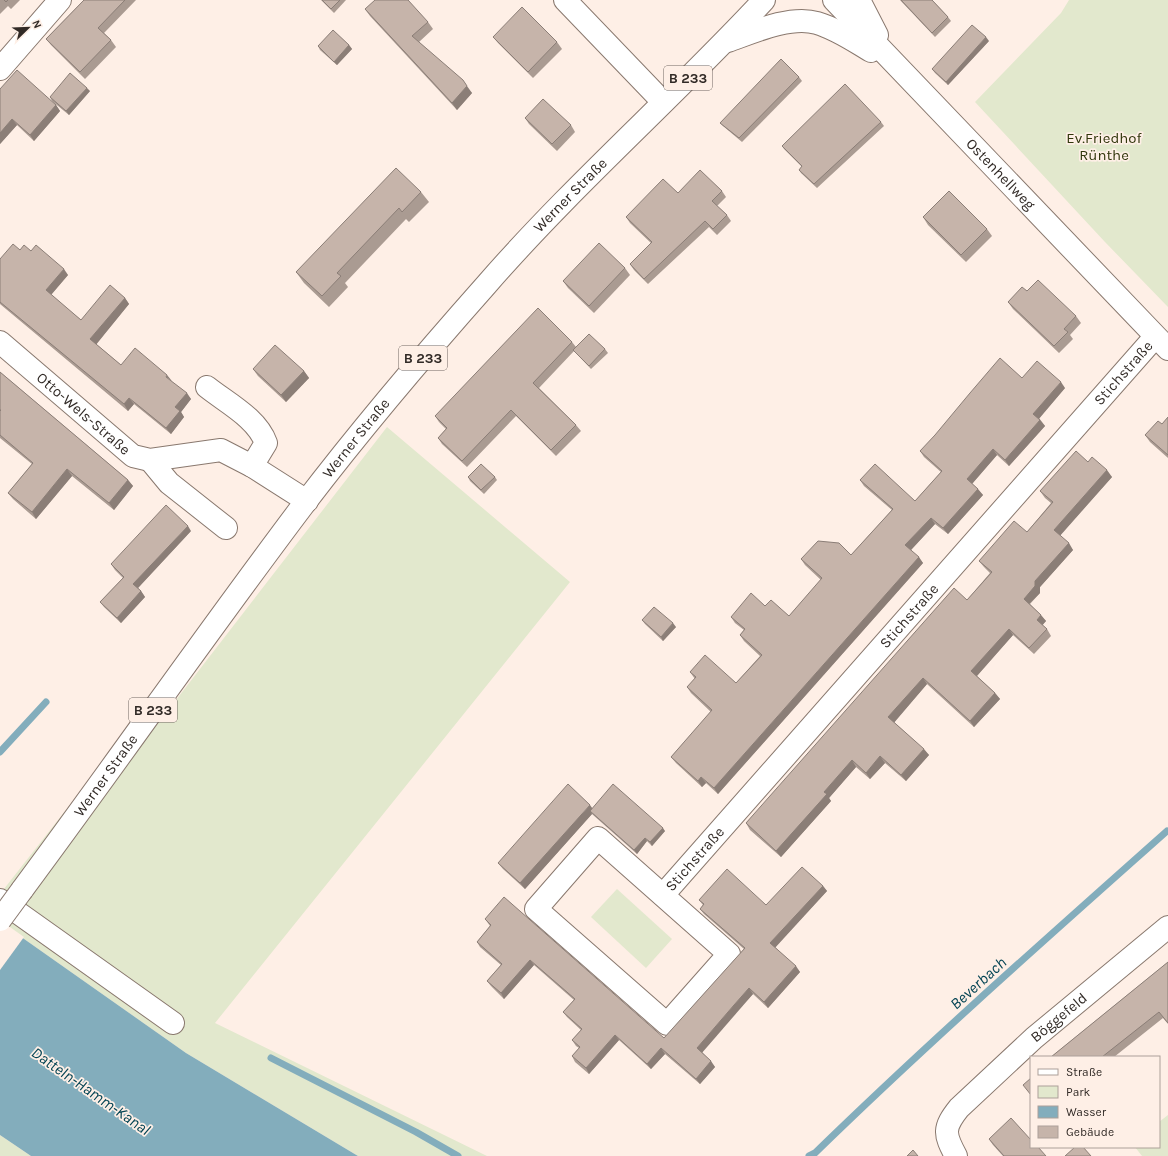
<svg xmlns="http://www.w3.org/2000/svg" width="1168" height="1156" font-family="Karla,sans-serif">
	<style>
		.green { fill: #e2e8cd }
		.water { fill: #83adbc }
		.pier { fill: #feefe6 }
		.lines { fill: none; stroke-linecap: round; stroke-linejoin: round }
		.stream { stroke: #83adbc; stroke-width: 7 }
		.minor-casing { stroke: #89786e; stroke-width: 24 }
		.major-casing { stroke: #89786e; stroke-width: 24 }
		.minor { stroke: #fff; stroke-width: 22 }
		.major { stroke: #fff; stroke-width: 22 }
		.major-bridge-casing { stroke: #89786e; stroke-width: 24; stroke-linecap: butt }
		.major-bridge { stroke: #fff; stroke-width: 22 }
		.wall { fill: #aa9b92 }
		.shaded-wall { fill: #8b7e77 }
		.building { fill: #c6b4aa; stroke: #8b7e77 }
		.labels { text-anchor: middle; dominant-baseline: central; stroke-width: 3.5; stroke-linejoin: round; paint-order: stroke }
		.shield { fill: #feefe6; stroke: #6e6560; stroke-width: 1 }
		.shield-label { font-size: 14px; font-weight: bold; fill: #312a26 }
		.park-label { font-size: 15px; fill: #31370c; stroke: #feefe6 }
		.street-label { font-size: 15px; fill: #312a26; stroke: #feefe6 }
		.water-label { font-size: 16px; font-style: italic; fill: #044454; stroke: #feefe6 }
	</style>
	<rect width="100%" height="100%" fill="#feefe6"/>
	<!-- green -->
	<g class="green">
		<polygon points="1069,0 1168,0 1168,307 1105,242 975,102 1061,13"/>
		<polygon points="387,427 570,582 215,1023 487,1156 358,1156 186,1053 0,922 0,894 120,741 135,753"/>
		<polygon points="617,889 672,939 646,968 591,917"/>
		<polygon points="1168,1115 1168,1156 1142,1156 1135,1147 1159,1147 1159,1122"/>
		<polygon points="0,1135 31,1156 0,1156"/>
	</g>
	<!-- water -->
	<polygon class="water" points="0,922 186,1053 358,1156 31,1156 0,1135"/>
	<!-- pier -->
	<polygon class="pier" points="0,920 24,937 0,970"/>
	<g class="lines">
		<!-- stream -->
		<g class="stream">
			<polyline points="0,752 46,702"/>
			<polyline points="271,1058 416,1132 458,1156"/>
			<path d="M809,1156L815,1153C929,1042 1048,937 1167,831"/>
		</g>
		<!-- minor casing -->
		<g class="minor-casing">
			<g id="minor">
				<polyline points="565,0 663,102"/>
				<polyline points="0,69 60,0"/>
				<path id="s1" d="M0,342L133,456L150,460L221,450L252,466L307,501"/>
				<path d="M207,387C227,403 257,418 266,443L252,466"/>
				<polyline points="150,460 169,483 226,528"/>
				<polygon points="598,838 729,954 667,1024 536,909"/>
				<path id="s2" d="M663,895L1155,337"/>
				<polyline points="0,900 173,1023"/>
				<path id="s3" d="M956,1156C944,1134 943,1128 959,1108L1034,1038L1168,927"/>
			</g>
		</g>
		<!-- major casing -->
		<g class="major-casing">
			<g id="major">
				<path id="s4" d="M834,0L1168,349"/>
				<polyline points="859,0 877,35"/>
				<path d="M728,41C753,32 791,15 817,23C837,29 854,41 871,51"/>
				<path id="s5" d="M22,890C117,762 208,631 304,504C362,428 424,355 487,284C574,184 674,97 764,0"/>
			</g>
		</g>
		<!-- minor -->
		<use href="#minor" class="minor"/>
		<!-- major -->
		<use href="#major" class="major"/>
		<!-- major-bridge casing -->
		<g class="major-bridge-casing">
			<polyline id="major-bridge" points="0,920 22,890"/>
		</g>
		<!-- major-bridge -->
		<use href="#major-bridge" class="major-bridge"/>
	</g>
	<!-- wall -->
	<g class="wall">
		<polygon points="0,0 20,0 11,9 8,6 0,14"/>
		<polygon points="84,0 136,0 104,33 111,40 116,47 85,79 51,45 46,39"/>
		<polygon points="321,0 346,0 334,13"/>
		<polygon points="900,0 932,0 948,17 951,21 935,37"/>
		<polygon points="365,9 428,22 433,29 419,42 472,93 457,110 370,16"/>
		<polygon points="493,37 557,42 562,49 533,78 498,43"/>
		<polygon points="989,41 948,85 935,73 932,69"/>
		<polygon points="349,45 352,49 337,65 320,50 318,46"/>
		<polygon points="799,77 802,81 742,142 723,126 720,123"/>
		<polygon points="0,89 56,105 60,111 34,141 17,125 0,144"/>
		<polygon points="90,91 69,115 52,101 50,97"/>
		<polygon points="525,118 571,125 575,132 557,151 529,124"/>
		<polygon points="881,122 884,126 817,188 801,173 799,170 802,167 784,149 782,146"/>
		<polygon points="722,191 726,197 717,206 727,215 731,221 717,235 709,227 648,284 634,270 630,264 651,243 630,223 626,217 678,193"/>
		<polygon points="421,192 429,202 409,222 406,219 345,283 348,287 329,307 304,283 296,272"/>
		<polygon points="923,217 987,229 992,236 966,262 928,225"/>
		<polygon points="20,250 31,251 68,275 51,295 81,320 125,298 129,304 96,344 121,365 171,381 191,399 181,412 184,417 171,434 134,404 128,411 0,304 0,259"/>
		<polygon points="625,268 630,275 594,313 568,288 563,281"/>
		<polygon points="1027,291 1076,316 1081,323 1070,335 1073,339 1059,353 1013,309 1008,302"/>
		<polygon points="572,342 576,347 605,349 608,353 591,369 574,351 539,388 576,425 581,431 556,456 516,416 467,467 442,444 438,438 446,429 439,422 435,416"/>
		<polygon points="253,369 304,371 309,378 286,402 258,376"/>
		<polygon points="0,372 128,480 133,486 114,510 72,476 36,519 13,499 8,493 32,464 0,438"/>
		<polygon points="1022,378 1065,388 1039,418 1045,426 1009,466 997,455 972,484 983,495 948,534 935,524 911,550 923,563 718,794 706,783 702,787 676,763 671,757 711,712 691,693 687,687 695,679 690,672 736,683 760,656 744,641 740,635 744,630 735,623 731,617 765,606 789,616 821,580 805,565 801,559 851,555 892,510 864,486 860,480 915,501 941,472 924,457 920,451"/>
		<polygon points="1168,417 1168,458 1150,442 1145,435 1162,424"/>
		<polygon points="1088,462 1112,477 1060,535 1073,550 1040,587 1040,593 1030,604 1046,621 1042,625 1047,629 1051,636 1034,654 1013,635 977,676 995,693 1000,699 974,727 927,684 894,722 929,755 906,781 885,763 870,779 856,767 829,798 831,801 781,857 750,830 746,823 967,600 990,573 984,567 979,561 1027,532 1051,503 1045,498 1040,491"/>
		<polygon points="468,477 495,477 497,480 484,494 470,481"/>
		<polygon points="191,531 138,588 141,591 145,597 121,623 104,607 100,602 123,578 115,570 111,564"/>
		<polygon points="642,620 676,627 663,641 645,624"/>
		<polygon points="592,808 665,831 652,846 647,841 637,854 592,814 525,889 503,869 498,863"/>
		<polygon points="823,886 827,891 775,947 800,972 768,1008 753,994 738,1010 702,1052 715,1067 700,1084 665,1054 651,1069 619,1040 589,1074 575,1062 572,1056 579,1048 576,1046 572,1040 581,1030 567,1017 563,1012 574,1000 534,965 504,999 491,986 487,981 501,965 480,947 477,942 490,926 485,919 664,1038 744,949 704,914 700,909 703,905 699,900 766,905"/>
		<polygon points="1168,962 1168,1024 1163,1018 1114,1057 1051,1057"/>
		<polygon points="989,1139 1046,1156 1003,1156 993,1145"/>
	</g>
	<!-- shaded-wall -->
	<g class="shaded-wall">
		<polygon points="986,37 989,41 948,85 946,82"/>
		<polygon points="349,45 352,49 337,65 334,62"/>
		<polygon points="467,86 472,93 457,110 452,103"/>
		<polygon points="87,88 90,91 69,115 66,111"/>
		<polygon points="56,105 60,111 34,141 30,135"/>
		<polygon points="12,119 17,125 0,144 0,133"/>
		<polygon points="64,269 68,275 50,296 46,290"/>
		<polygon points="125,298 129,304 95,346 90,339"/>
		<polygon points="304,371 309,378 286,402 281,395"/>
		<polygon points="167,375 172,381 166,377"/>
		<polygon points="1061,382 1065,388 1038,420 1033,414"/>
		<polygon points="187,393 191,399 181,412 184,417 171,434 166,428 175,407"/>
		<polygon points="129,398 134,404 128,411 124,404"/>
		<polygon points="1040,420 1045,426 1009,466 1005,460"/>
		<polygon points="993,449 997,455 971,485 967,479"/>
		<polygon points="67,469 72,476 36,519 32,512"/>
		<polygon points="1107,470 1112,477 1059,537 1054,530"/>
		<polygon points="128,480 133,486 114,510 109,503"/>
		<polygon points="978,489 983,495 948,534 943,528"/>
		<polygon points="931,518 935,524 910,551 905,545"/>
		<polygon points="188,526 191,531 137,589 133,584"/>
		<polygon points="1069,543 1073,550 1040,587 1040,593 1028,605 1024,599 1035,581"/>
		<polygon points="919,557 923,563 718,794 714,788"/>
		<polygon points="141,591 145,597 121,623 117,618"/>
		<polygon points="1041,615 1046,621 1041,627 1037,620"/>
		<polygon points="673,623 676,627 663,641 661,637"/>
		<polygon points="1009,629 1013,635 975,678 971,671"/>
		<polygon points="923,678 927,684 893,724 888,717"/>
		<polygon points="995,693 1000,699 974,727 970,721"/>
		<polygon points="924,749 929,755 906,781 901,775"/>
		<polygon points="880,756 885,763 870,779 866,773"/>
		<polygon points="852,760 856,767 829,798 831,801 781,857 776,851 824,792"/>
		<polygon points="701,777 706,783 702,787 698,781"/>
		<polygon points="590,805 595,812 590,811 592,814 525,889 520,883"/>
		<polygon points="663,828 665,831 652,846 650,842"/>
		<polygon points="645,838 647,841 637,854 634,850"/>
		<polygon points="823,886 827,891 774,949 770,943"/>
		<polygon points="530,960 534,965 504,999 501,993"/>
		<polygon points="796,966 800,972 768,1008 764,1002"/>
		<polygon points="749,988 753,994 701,1054 697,1048"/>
		<polygon points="615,1035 619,1040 589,1074 586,1068"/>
		<polygon points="661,1048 665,1054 651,1069 647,1064"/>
		<polygon points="711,1061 715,1067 700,1084 696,1079"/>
	</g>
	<!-- building -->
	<g class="building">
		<polygon points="4,0 8,0 6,2"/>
		<polygon points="84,0 125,0 98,28 111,40 80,72 46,39"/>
		<polygon points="322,0 340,0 331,9"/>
		<polygon points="375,0 408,0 428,22 412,36 463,80 467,86 452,103 365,9"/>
		<polygon points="901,0 932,0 948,17 932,33"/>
		<polygon points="522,7 557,42 528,72 493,37"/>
		<polygon points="972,25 986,37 946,82 932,69"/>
		<polygon points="333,30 349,45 334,62 318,46"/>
		<polygon points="781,59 799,77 739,138 720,123"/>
		<polygon points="17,70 56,105 30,135 12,119 0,133 0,89"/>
		<polygon points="70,73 87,88 66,111 50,97"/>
		<polygon points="845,84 881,122 814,184 799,170 802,166 782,146"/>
		<polygon points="543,99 571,125 552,144 525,118"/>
		<polygon points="396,168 421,192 402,212 399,208 337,273 341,276 322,296 296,272"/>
		<polygon points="700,170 722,191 712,201 727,215 713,229 705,221 644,279 630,264 652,242 626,217 663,179 678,193"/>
		<polygon points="949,191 987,229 961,255 923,217"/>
		<polygon points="599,243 625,268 589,306 563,281"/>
		<polygon points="13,244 20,250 24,245 31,251 36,245 64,269 46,290 81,320 110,285 125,298 90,339 121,365 135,348 167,375 166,377 187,393 175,407 180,411 166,428 129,398 124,404 0,302 0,259"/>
		<polygon points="1038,280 1076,316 1064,329 1068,332 1054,346 1008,302 1022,287 1027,291"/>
		<polygon points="538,308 572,342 533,383 576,425 551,450 511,410 462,461 438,438 447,428 435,416"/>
		<polygon points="589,334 605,349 589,366 573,350"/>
		<polygon points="275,345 304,371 281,395 253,369"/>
		<polygon points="1000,358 1022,378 1037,361 1061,382 1033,414 1040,420 1005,460 993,449 967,479 978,489 943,528 931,518 905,545 919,557 714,788 701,777 698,781 671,757 712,710 687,687 696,677 690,672 705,655 736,683 762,655 740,635 745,629 731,617 751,593 765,606 771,600 789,616 822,578 801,559 818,541 839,543 851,555 893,509 860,480 875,464 915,501 942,471 920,451 935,435 970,393"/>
		<polygon points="0,372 128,480 109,503 67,469 32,512 8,493 33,463 0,435 0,411 1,410 0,410"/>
		<polygon points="1168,417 1168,455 1145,435 1158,421 1162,424"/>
		<polygon points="1076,451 1088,462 1092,457 1107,470 1054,530 1069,543 1035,581 1035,586 1024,599 1041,615 1037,620 1047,629 1029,648 1009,629 971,671 995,693 970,721 923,678 888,717 924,749 901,775 880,756 866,773 852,760 824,792 827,794 776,851 746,823 954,588 967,600 992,572 979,561 1014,521 1027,532 1053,502 1040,491"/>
		<polygon points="481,464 495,477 481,490 468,477"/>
		<polygon points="166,505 188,526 133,584 141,591 117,618 100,602 124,577 111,564"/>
		<polygon points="654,607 673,623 661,637 642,620"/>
		<polygon points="568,784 590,805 520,883 498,863"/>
		<polygon points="613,784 663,828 650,842 645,838 634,850 590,811"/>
		<polygon points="802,867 823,886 770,943 796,966 764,1002 749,988 734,1005 697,1048 711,1061 696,1079 661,1048 647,1064 615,1035 586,1068 572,1056 580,1047 572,1040 582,1029 563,1012 575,999 530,960 501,993 487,981 502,964 477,942 491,925 485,919 504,897 664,1038 745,948 700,909 704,904 699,900 727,869 766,905"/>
		<polygon points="1168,962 1168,1023 1159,1012 1102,1057 1051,1057"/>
		<polygon points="1031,1078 1031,1095 1023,1085"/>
		<polygon points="1011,1118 1031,1140 1031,1147 1038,1147 1046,1156 1004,1156 989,1139"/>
		<polygon points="1075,1147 1083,1147 1091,1156 1065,1156"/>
		<polygon points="913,1150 918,1156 907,1156"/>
	</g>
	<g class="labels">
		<!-- shield labels -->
		<g class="shield">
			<rect x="664" y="66" width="48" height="24" rx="3"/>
			<rect x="399" y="346" width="48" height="24" rx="3"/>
			<rect x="129" y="698" width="48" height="24" rx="3"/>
		</g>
		<g class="shield-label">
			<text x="688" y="78">B 233</text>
			<text x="423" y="358">B 233</text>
			<text x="153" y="710">B 233</text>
		</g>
		<!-- park labels -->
		<g class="park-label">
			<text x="1104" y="138">Ev.Friedhof<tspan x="1104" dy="17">Rünthe</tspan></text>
		</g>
		<!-- street labels -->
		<g class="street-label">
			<text stroke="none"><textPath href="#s4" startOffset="241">Ostenhellweg</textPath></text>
			<text stroke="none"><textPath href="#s5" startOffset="886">Werner Straße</textPath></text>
			<text stroke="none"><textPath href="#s2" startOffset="696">Stichstraße</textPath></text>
			<text stroke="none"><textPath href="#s1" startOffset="110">Otto-Wels-Straße</textPath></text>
			<text stroke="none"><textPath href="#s5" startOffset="562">Werner Straße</textPath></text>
			<text stroke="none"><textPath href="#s2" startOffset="372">Stichstraße</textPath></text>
			<text stroke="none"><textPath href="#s5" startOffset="142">Werner Straße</textPath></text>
			<text stroke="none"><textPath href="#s2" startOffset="48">Stichstraße</textPath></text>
			<text stroke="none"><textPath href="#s3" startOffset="188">Böggefeld</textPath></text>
		</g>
		<!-- water labels -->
		<g class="water-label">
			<text transform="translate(978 983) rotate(-42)">Beverbach</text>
			<text transform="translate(91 1091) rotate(35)">Datteln-Hamm-Kanal</text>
		</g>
	</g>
	<!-- legend -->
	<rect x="1030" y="1056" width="130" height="92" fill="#feefe6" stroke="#aca099"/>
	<rect x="1038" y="1069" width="20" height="6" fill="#ffffff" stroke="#aca099"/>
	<text x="1066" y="1076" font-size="12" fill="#312a26">Straße</text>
	<rect x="1038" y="1086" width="20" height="12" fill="#e2e8cd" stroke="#aca099"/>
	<text x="1066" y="1096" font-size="12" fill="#312a26">Park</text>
	<rect x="1038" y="1106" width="20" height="12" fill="#83adbc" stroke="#aca099"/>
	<text x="1066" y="1116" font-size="12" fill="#312a26">Wasser</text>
	<rect x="1038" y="1126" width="20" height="12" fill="#c6b4aa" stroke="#aca099"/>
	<text x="1066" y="1136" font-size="12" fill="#312a26">Gebäude</text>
	<!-- north arrow -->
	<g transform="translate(28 28) rotate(67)" stroke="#feefe6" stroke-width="3" paint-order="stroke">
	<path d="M0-3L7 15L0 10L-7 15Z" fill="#312a26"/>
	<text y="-6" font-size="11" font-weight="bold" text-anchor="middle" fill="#312a26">N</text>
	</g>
</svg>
